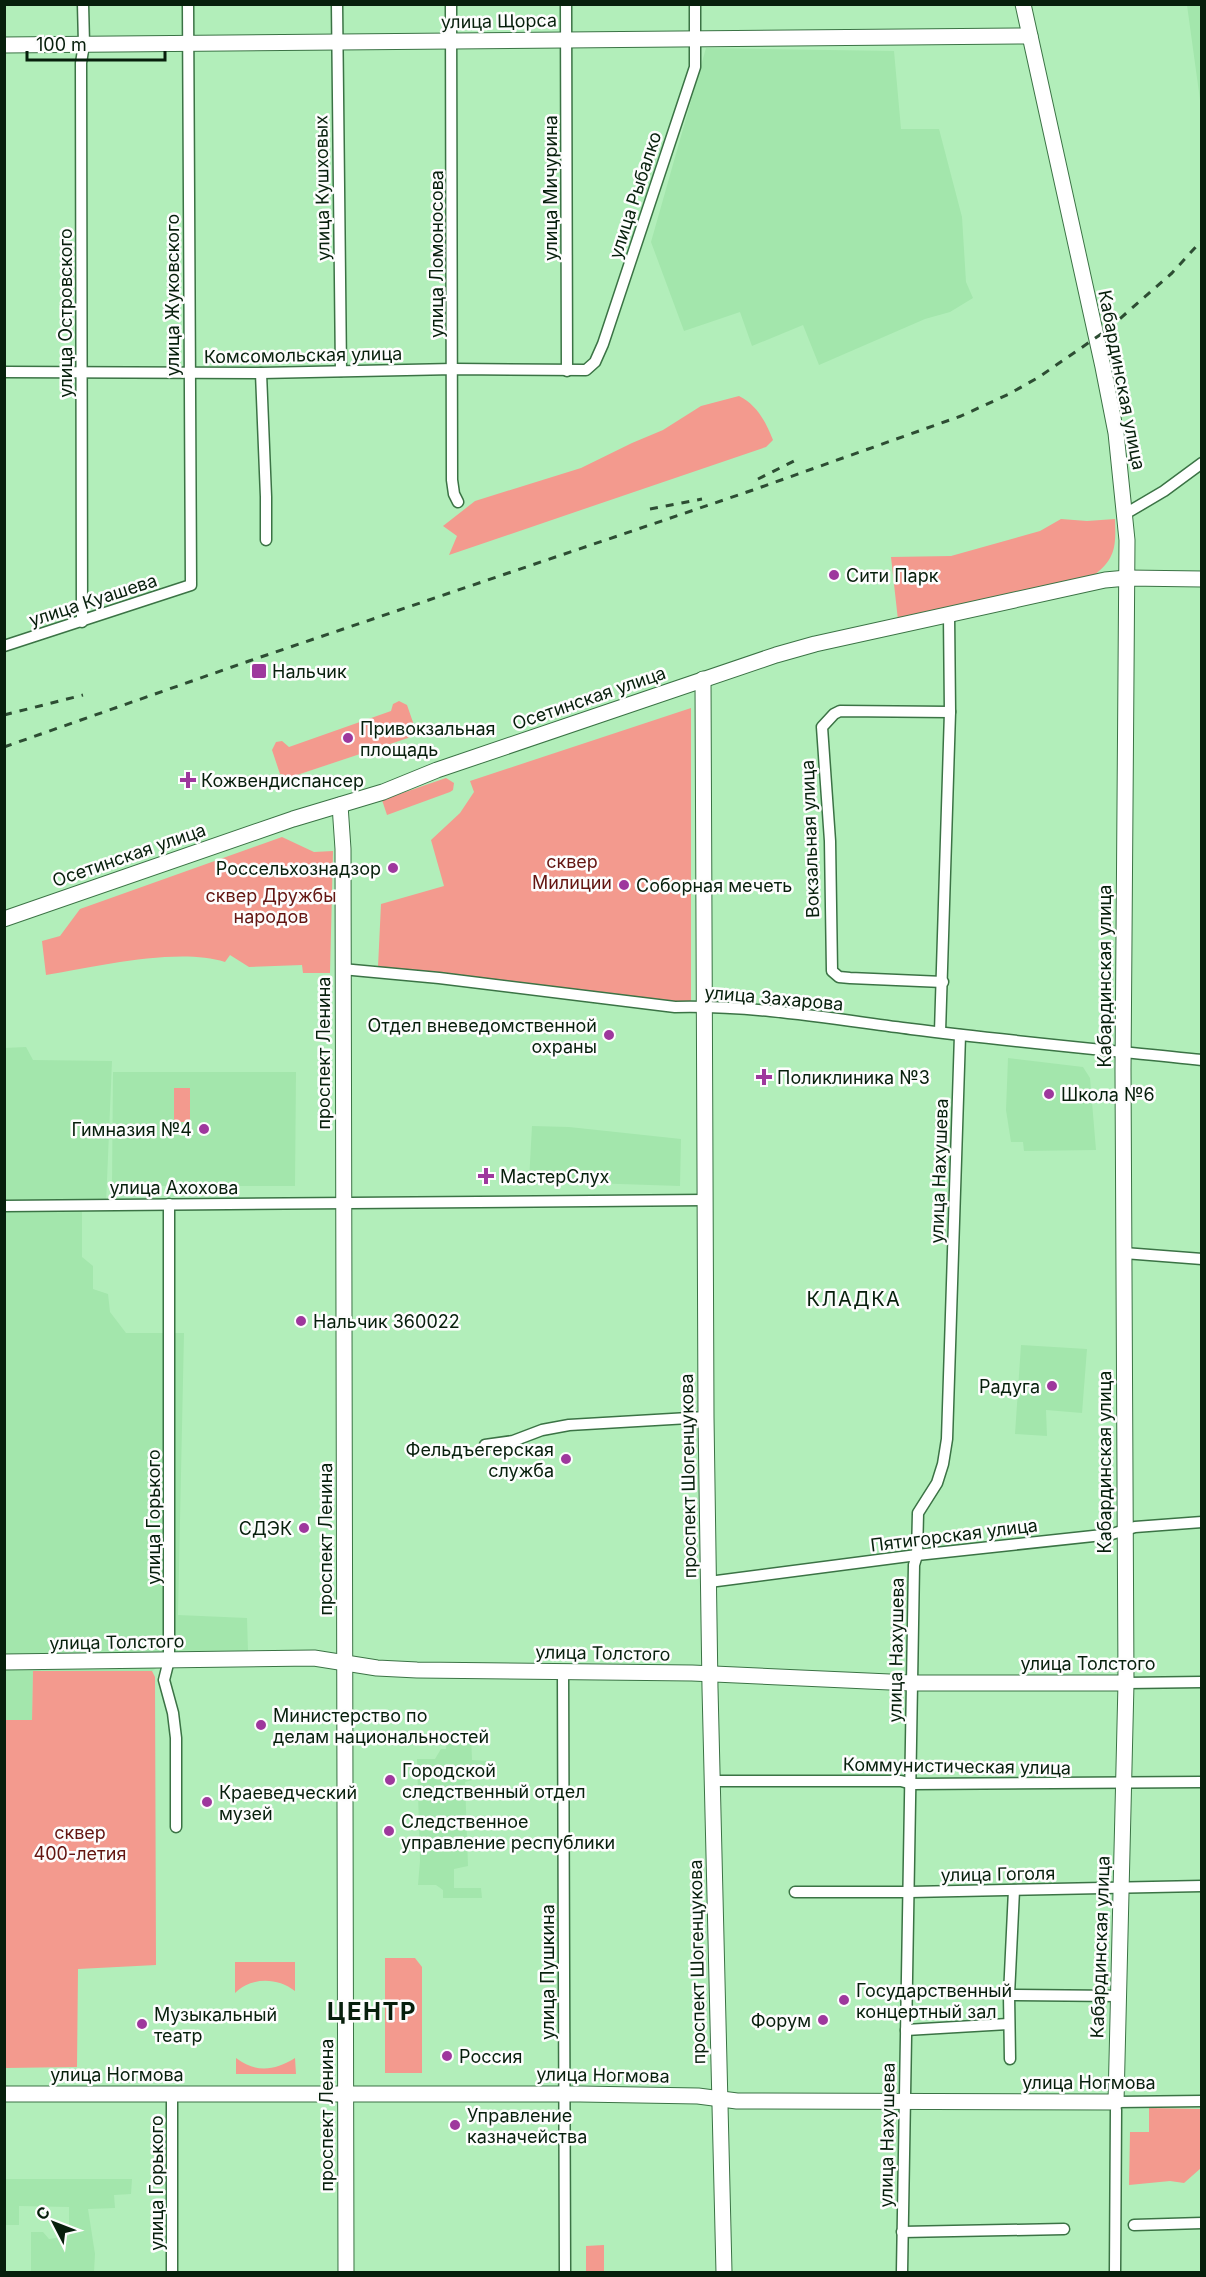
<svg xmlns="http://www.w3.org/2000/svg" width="1206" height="2277" font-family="Inter,sans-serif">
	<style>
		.built { fill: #a3e6ac }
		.green { fill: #f39a8e }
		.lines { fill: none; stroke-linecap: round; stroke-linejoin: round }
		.street-casing { stroke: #3b7345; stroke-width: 13 }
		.secondary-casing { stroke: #3b7345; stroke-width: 17 }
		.street { stroke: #fff; stroke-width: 10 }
		.secondary { stroke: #fff; stroke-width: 15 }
		.rail { stroke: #2d4d33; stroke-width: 3; stroke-dasharray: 8 8; stroke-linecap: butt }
		.poi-dot { fill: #9e389d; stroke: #fdfdfd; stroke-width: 2 }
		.labels { text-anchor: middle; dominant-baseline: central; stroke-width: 5; stroke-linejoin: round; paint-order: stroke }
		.street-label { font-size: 18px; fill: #071f0c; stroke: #fdfdfd }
		.poi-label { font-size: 18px; fill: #071f0c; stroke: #fdfdfd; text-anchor: start }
		.park-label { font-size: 18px; fill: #631511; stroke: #fdfdfd }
		.neighbourhood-label { font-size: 20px; letter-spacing: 1.5px; fill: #071f0c; stroke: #fdfdfd }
		.district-label { font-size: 24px; font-weight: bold; letter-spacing: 1.5px; fill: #071f0c; stroke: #fdfdfd }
	</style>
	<rect width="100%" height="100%" fill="#b2eeba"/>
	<!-- built -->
	<g class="built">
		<polygon points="1187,5 1201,5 1201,108 1201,107"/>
		<polygon points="706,48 894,51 901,129 939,129 962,217 966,282 973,298 950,312 925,319 819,365 803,325 752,346 740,312 684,331 651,242"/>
		<polygon points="26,1047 33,1060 112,1061 106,1204 82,1205 82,1257 93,1266 93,1289 108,1294 110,1312 126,1333 184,1333 178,1615 247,1618 248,1651 184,1651 152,1671 33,1671 32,1720 5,1720 4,1048"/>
		<polygon points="1008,1058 1083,1067 1090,1078 1096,1150 1024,1151 1023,1142 1011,1142 1006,1110"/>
		<polygon points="113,1072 296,1072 295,1186 112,1186"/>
		<polygon points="532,1126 569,1127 681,1139 680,1186 529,1181"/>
		<polygon points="1021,1345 1087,1349 1082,1413 1046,1410 1047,1436 1015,1434"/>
		<polygon points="446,1734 471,1734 472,1760 488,1761 488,1775 472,1775 472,1780 465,1782 468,1866 454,1869 454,1888 481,1888 482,1898 443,1898 443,1890 436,1885 418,1885 420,1861 417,1759 435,1759 441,1749 446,1749"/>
		<polygon points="5,2179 132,2179 131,2194 114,2195 115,2208 88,2209 95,2254 94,2272 31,2272 31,2232 43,2232 49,2239 69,2236 69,2207 19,2206 19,2225 5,2225"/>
	</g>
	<!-- green -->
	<g class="green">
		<path d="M739,396C757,405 766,422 773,440L766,447L449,555L457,536L443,526L475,501L581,468L632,443L663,430L701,406Z"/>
		<path d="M1061,519L1087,521L1115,519C1116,546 1116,559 1093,576L898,620L891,557L951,556L1040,531Z"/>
		<polygon points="399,701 407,705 415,728 408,738 291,777 280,774 272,750 276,742 282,741 289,747 391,711 393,704"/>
		<polygon points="691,708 691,1004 378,967 381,904 444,886 431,840 460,813 474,792 470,781"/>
		<polygon points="446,778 454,783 453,790 450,792 387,815 382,800"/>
		<path d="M282,837L314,852L333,851L330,973H303L302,965L249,967L230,955L225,962C177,947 96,967 46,975L42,941L60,936L80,909Z"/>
		<rect x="174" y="1088" width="16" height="34"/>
		<polygon points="33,1671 152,1671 155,1677 156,1965 78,1969 77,2067 5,2068 5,1720 32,1720"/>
		<polygon points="385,1958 415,1958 422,1967 422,2073 385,2073"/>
		<path d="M235,1962H295V1991C277,1977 251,1977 235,1993Z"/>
		<path d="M236,2058C256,2073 274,2071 295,2058L296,2074H236Z"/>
		<polygon points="1149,2108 1201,2109 1201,2168 1184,2183 1170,2181 1129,2185 1130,2132 1149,2132"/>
		<polygon points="604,2245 604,2272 586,2272 586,2246"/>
	</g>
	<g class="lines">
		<!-- street casing -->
		<g class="street-casing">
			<g id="street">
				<polyline points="337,4 341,371"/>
				<polyline points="451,4 452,480 454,494 458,502"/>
				<polyline points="566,4 567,371"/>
				<polyline points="4,372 261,373 454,369 586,370 595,362 603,344 695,67 695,4"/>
				<polyline points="261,373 266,497 266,540"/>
				<polyline points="1125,514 1164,491 1202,463"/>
				<polyline points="82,622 81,63 84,44 83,4"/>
				<polyline points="4,646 191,585 188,4"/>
				<path d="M342,969L439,978L675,1007C754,1005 833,1019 911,1029C1008,1041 1105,1050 1202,1060"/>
				<polyline points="943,982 850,978 839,977 832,971 830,841 822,727 834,714 840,711 950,712"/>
				<polyline points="940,1032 950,712 949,615"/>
				<polyline points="169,1204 169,1660 164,1680 173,1713 176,1738 176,1827"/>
				<polyline points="4,1206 705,1200"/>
				<polyline points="1124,1253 1202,1259"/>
				<polyline points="485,1445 513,1441 542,1430 569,1425 706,1417"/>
				<polyline points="709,1582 917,1555 1112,1534 1135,1527 1202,1522"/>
				<polyline points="563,1672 565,2272"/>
				<polyline points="1126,1683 1202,1682"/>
				<polyline points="713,1781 901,1781 912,1784 1202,1782"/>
				<polyline points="795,1892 910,1892 1202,1886"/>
				<polyline points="1009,1995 1118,1996"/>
				<polyline points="906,2030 1008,2024"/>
				<polyline points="1010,2059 1009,1995 1014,1890"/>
				<polyline points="1116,2102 1202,2101"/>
				<polyline points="1134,2225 1202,2223"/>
				<polyline points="902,2232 1064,2229"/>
				<polyline points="172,2272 172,2093"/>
				<polyline points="902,2272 914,1565 917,1555 918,1513 937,1483 943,1464 947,1439 960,1035"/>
				<polyline points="1115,2272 1116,2110"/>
			</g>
		</g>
		<!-- secondary casing -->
		<g class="secondary-casing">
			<g id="secondary">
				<polyline points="4,45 1030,36"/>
				<polyline points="703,679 706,1417 710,1688 724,2272"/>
				<polyline points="340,805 343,849 346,2272"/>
				<polyline points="4,919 293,819 383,792 437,770 776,655 815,644 1105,580 1127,578 1202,579"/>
				<polyline points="4,1662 314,1658 377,1668 417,1670 692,1673 912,1683 1126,1683"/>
				<polyline points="4,2094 580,2094 698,2096 737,2101 1116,2102 1126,1683 1123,1070 1127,540 1116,433 1103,367 1023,4"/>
			</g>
		</g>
		<!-- street -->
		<use href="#street" class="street"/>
		<!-- secondary -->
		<use href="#secondary" class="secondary"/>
		<!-- rail -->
		<g class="rail">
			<polyline points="758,479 800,458"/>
			<polyline points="650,509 702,499"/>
			<polyline points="4,715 83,695"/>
			<polyline points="4,747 249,661 753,490 961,416 1009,394 1039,377 1107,330 1172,273 1202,240"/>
		</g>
	</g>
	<!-- markers -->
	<g class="poi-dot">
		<circle cx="834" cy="575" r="6"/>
		<rect x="251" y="663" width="16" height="16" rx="3"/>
		<circle cx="348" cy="738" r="6"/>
		<path d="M185 771h6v6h6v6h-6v6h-6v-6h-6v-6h6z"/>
		<circle cx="393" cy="868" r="6"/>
		<circle cx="624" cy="885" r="6"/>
		<circle cx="609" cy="1035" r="6"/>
		<path d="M761 1068h6v6h6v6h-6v6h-6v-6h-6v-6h6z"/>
		<circle cx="1049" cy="1094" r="6"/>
		<circle cx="204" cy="1129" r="6"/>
		<path d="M483 1167h6v6h6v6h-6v6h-6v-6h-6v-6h6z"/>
		<circle cx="301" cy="1321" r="6"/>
		<circle cx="1052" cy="1386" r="6"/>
		<circle cx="566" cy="1459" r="6"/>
		<circle cx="304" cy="1528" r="6"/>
		<circle cx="261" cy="1725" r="6"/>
		<circle cx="390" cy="1780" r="6"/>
		<circle cx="207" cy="1802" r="6"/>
		<circle cx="389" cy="1831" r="6"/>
		<circle cx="844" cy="2000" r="6"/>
		<circle cx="823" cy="2020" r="6"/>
		<circle cx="142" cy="2024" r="6"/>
		<circle cx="447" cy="2056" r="6"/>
		<circle cx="455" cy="2125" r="6"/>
	</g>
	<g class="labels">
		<!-- street labels -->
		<g class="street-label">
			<text transform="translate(499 21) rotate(-1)">улица Щорса</text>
			<text transform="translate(322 188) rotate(-91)">улица Кушховых</text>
			<text transform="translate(550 188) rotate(-90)">улица Мичурина</text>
			<text transform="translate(635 195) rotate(-72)">улица Рыбалко</text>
			<text transform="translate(436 254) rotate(-90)">улица Ломоносова</text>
			<text transform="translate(172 295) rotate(-90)">улица Жуковского</text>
			<text transform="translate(65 313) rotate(-90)">улица Островского</text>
			<text transform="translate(303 355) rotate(-1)">Комсомольская улица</text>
			<text transform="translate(1122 380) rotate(79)">Кабардинская улица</text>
			<text transform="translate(93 600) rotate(-18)">улица Куашева</text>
			<text transform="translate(589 698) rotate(-19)">Осетинская улица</text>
			<text transform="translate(810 839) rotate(-92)">Вокзальная улица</text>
			<text transform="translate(129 855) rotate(-19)">Осетинская улица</text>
			<text transform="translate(1104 976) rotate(-90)">Кабардинская улица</text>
			<text transform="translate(774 998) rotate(5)">улица Захарова</text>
			<text transform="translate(323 1053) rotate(-90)">проспект Ленина</text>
			<text transform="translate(939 1171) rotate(-88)">улица Нахушева</text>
			<text x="174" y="1187">улица Ахохова</text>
			<text transform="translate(1104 1462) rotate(-90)">Кабардинская улица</text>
			<text transform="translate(688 1476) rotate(-91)">проспект Шогенцукова</text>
			<text transform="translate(153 1517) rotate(-90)">улица Горького</text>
			<text transform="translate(954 1535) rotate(-7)">Пятигорская улица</text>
			<text transform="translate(325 1539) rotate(-90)">проспект Ленина</text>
			<text transform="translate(117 1642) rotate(-1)">улица Толстого</text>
			<text transform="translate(896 1650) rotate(-89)">улица Нахушева</text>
			<text transform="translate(603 1653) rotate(1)">улица Толстого</text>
			<text x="1088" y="1663">улица Толстого</text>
			<text transform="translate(957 1766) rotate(1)">Коммунистическая улица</text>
			<text transform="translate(998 1874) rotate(-1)">улица Гоголя</text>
			<text transform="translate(1100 1947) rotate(-88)">Кабардинская улица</text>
			<text transform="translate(697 1962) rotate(-91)">проспект Шогенцукова</text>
			<text transform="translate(547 1972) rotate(-90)">улица Пушкина</text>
			<text x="117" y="2074">улица Ногмова</text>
			<text transform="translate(603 2075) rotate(1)">улица Ногмова</text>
			<text x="1089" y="2082">улица Ногмова</text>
			<text transform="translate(326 2115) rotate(-90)">проспект Ленина</text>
			<text transform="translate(887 2135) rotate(-89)">улица Нахушева</text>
			<text transform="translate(156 2183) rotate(-90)">улица Горького</text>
		</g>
		<!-- poi labels -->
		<g class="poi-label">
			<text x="846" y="575">Сити Парк</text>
			<text x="272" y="671">Нальчик</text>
			<text x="360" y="728">Привокзальная<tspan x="360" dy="21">площадь</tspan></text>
			<text x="201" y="780">Кожвендиспансер</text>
			<text x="381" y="868" text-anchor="end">Россельхознадзор</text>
			<text x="636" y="885">Соборная мечеть</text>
			<text x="597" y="1025" text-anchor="end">Отдел вневедомственной<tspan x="597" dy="21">охраны</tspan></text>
			<text x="777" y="1077">Поликлиника №3</text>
			<text x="1061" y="1094">Школа №6</text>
			<text x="192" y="1129" text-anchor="end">Гимназия №4</text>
			<text x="500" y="1176">МастерСлух</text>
			<text x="313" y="1321">Нальчик 360022</text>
			<text x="1040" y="1386" text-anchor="end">Радуга</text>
			<text x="554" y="1449" text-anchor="end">Фельдъегерская<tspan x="554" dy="21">служба</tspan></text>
			<text x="292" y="1528" text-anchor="end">СДЭК</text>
			<text x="273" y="1715">Министерство по<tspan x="273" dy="21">делам национальностей</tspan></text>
			<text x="402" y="1770">Городской<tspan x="402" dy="21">следственный отдел</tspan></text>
			<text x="219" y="1792">Краеведческий<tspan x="219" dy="21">музей</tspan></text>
			<text x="401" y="1821">Следственное<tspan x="401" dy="21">управление республики</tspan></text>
			<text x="856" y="1990">Государственный<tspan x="856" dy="21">концертный зал</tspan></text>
			<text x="154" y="2014">Музыкальный<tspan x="154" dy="21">театр</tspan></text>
			<text x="811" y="2020" text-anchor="end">Форум</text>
			<text x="459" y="2056">Россия</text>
			<text x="467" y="2115">Управление<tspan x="467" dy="21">казначейства</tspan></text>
		</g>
		<!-- park labels -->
		<g class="park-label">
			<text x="572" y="861">сквер<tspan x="572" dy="21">Милиции</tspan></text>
			<text x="271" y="895">сквер Дружбы<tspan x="271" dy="21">народов</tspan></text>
			<text x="80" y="1832">сквер<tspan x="80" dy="21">400-летия</tspan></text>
		</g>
		<!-- neighbourhood labels -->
		<g class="neighbourhood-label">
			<text x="854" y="1299">КЛАДКА</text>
		</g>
		<!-- district labels -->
		<g class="district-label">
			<text x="372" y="2011">ЦЕНТР</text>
		</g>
	</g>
	<!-- border -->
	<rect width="1206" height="2277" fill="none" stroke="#071f0c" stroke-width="12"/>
	<!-- north arrow -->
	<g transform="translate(54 2223) rotate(312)" stroke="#fdfdfd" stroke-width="4.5" paint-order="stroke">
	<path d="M0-4.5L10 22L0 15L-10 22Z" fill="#071f0c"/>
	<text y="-9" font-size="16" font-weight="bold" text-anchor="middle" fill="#071f0c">С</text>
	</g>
	<!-- scale -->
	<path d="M27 51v9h138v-9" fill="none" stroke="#071f0c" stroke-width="3"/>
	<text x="36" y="51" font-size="18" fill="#071f0c" stroke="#fdfdfd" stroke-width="4.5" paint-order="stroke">100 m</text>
</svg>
